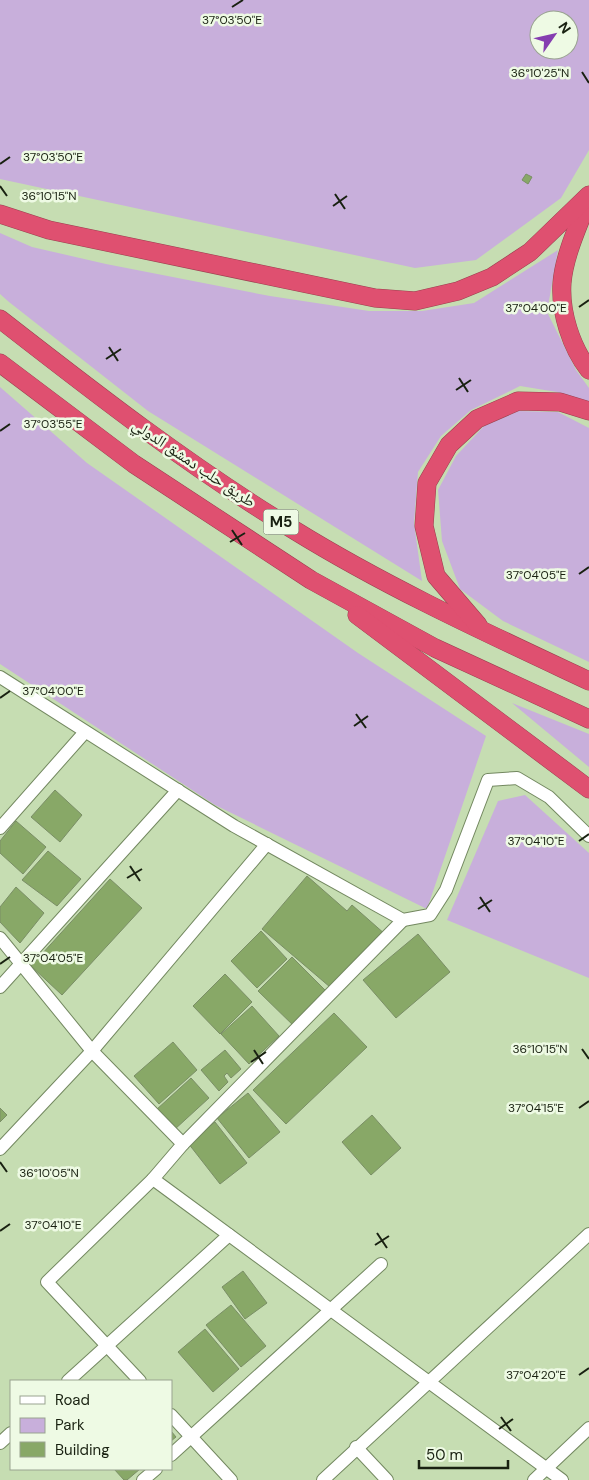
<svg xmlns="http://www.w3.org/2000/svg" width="589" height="1480" font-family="'DM Sans','Noto Naskh Arabic',sans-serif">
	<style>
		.green { fill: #c8afdb; fill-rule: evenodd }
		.building { fill: #88a867; stroke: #7a8e66 }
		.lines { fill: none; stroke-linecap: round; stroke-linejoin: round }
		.minor-casing { stroke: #738860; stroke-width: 14 }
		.highway-casing { stroke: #9a404f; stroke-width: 19 }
		.minor { stroke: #fff; stroke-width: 12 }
		.highway { stroke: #df5070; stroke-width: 18 }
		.ticks { fill: none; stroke: #192111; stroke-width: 2 }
		.labels { text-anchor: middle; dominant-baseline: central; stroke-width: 5; stroke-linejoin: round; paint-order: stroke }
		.shield { fill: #eefae4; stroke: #596250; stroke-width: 1 }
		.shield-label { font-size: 15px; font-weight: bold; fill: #192111 }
		.street-label { font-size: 16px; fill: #192111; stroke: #eefae4 }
		.ticks-label { font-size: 12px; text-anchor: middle; fill: #192111; stroke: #eefae4; stroke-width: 5; stroke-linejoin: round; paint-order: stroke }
	</style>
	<rect width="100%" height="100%" fill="#c6ddb2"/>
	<!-- green -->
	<g class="green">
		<path d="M0,0H589V150L561,198L476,260L415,268L0,179ZM539,20H569V50H539Z"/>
		<polygon points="0,233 32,247 106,264 270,296 369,311 422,311 474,303 558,250 547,312 576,370 589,388 589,402 557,392 520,386 471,410 441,436 418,472 414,523 422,581 148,411 9,302 0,294"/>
		<polygon points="0,387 87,463 358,653 486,736 427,909 215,805 0,664"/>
		<polygon points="518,411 558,412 589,428 589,662 503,621 460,589 442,541 438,490 456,456 484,426"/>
		<polygon points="512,703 589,734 589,767"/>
		<polygon points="525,795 589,853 589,978 447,920 498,801"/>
	</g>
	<!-- building -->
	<g class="building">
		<polygon points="526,174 532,177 528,184 522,180"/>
		<polygon points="55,790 82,815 60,842 31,817"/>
		<polygon points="16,821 46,847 23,874 0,853 0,841"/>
		<polygon points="48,851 81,879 57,906 22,880"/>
		<polygon points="307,876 347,911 352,905 386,935 337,993 262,929"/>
		<polygon points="110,879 142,908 62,995 31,966"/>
		<polygon points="16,887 44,913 20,943 0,922 0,907"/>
		<polygon points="261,931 287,959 257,988 231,961"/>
		<polygon points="418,934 450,972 396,1018 363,980"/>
		<polygon points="292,957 331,996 298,1030 258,991"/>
		<polygon points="225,974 252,1002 220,1034 193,1006"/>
		<polygon points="252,1006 279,1036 249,1064 221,1034"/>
		<polygon points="334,1013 367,1047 286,1124 253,1090"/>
		<polygon points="173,1042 197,1070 159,1104 134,1076"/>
		<polygon points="225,1050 241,1069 231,1078 227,1073 224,1076 228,1082 219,1091 201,1070"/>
		<polygon points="191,1078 209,1098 174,1130 156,1110"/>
		<polygon points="248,1093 280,1132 249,1158 217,1118"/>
		<polygon points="0,1108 7,1115 0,1122"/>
		<polygon points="372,1115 401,1148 371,1175 342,1142"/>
		<polygon points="215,1122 247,1163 220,1184 188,1143"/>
		<polygon points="243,1271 267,1303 245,1319 222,1287"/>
		<polygon points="231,1305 266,1346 241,1367 206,1325"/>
		<polygon points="205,1329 239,1369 213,1392 178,1352"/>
		<polygon points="171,1431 176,1437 171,1441"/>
		<polygon points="114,1469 140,1469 127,1480 124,1480"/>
	</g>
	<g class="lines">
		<!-- minor casing -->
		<g class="minor-casing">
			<g id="minor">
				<polyline points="0,677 234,826 403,920 430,915 446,890 488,780 517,778 549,797 589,836"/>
				<polyline points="0,828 85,732"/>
				<polyline points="0,938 92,1051 183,1144 153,1179 562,1480"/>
				<polyline points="0,987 178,790"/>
				<polyline points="183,1144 403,920"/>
				<polyline points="0,1149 92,1051 267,844"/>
				<polyline points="68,1381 229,1235"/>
				<polyline points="140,1381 47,1282 153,1179"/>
				<polyline points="171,1415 231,1480"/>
				<polyline points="0,1443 11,1433"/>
				<polyline points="356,1447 387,1480"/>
				<polyline points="171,1455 381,1264"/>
				<polyline points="143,1480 156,1469"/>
				<polyline points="323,1480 589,1234"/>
				<polyline points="534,1480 589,1428"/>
			</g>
		</g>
		<!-- highway casing -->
		<g class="highway-casing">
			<g id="highway">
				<path d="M589,198C579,224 564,256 562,283C560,312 571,347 589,370"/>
				<polyline points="0,214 49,230 375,298 415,301 458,291 492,277 530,252 589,195"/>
				<path d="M0,319C95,393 190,467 294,530C388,588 489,634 589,681"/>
				<polyline points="0,363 134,464 311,580 435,648 589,719"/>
				<polyline points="357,615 589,789"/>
				<polyline points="478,625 436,576 424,526 427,483 449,445 477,419 518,401 560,402 589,411"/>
			</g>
		</g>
		<!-- minor -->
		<use href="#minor" class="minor"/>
		<!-- highway -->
		<use href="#highway" class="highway"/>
	</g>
	<!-- ticks -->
	<path class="ticks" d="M232,7L243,0M582,72L589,83M0,164L10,157M0,186L7,196M335,194L345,209M333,206L347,196M579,307L589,300M109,347L118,361M106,359L121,349M459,378L468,392M456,390L471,380M0,431L10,424M232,530L242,545M230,542L245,533M579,574L589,567M0,698L10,691M356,714L366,728M354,726L368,716M579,841L589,834M130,866L140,881M127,878L142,869M480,897L490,912M478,909L492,900M0,964L10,957M582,1049L589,1059M254,1050L263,1064M251,1062L266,1052M579,1108L589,1101M0,1162L7,1172M0,1231L10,1224M377,1233L387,1248M375,1245L389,1236M579,1375L589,1368M501,1417L511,1431M499,1429L513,1419"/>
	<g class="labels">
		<!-- shield labels -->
		<rect class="shield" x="263.5" y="509.5" width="35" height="25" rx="4"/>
		<g class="shield-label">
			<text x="281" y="522">M5</text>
		</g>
		<!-- street labels -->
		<g class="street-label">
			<text transform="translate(194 463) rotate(34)">طريق حلب دمشق الدولي</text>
		</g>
	</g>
	<g class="ticks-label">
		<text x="232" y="24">37°03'50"E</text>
		<text x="540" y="77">36°10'25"N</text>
		<text x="53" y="161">37°03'50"E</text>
		<text x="49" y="200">36°10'15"N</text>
		<text x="536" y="312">37°04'00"E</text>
		<text x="53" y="428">37°03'55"E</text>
		<text x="536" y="579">37°04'05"E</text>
		<text x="53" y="695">37°04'00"E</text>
		<text x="536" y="845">37°04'10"E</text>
		<text x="53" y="962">37°04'05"E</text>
		<text x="540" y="1053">36°10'15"N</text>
		<text x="536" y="1112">37°04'15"E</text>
		<text x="49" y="1177">36°10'05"N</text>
		<text x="53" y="1229">37°04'10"E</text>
		<text x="536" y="1379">37°04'20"E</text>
	</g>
	<!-- legend -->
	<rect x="10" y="1380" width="162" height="90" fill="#eefae4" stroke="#99a390"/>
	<rect x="20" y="1396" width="25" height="8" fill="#ffffff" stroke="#99a390"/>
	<text x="55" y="1405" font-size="15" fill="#192111">Road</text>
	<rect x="20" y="1418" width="25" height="15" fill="#c8afdb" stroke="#99a390"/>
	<text x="55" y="1430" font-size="15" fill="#192111">Park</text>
	<rect x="20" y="1442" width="25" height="15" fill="#88a867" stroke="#99a390"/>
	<text x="55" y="1455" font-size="15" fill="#192111">Building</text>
	<!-- north arrow -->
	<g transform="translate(554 35) rotate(56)"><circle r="24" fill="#eefae4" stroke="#99a390"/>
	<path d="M0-4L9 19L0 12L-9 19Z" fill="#853db0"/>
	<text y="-8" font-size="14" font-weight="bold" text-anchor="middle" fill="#192111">N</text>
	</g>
	<!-- scale -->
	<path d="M419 1460v8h89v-8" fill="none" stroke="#192111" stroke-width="2.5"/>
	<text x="426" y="1460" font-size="15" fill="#192111" stroke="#eefae4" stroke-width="4" paint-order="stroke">50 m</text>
</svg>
